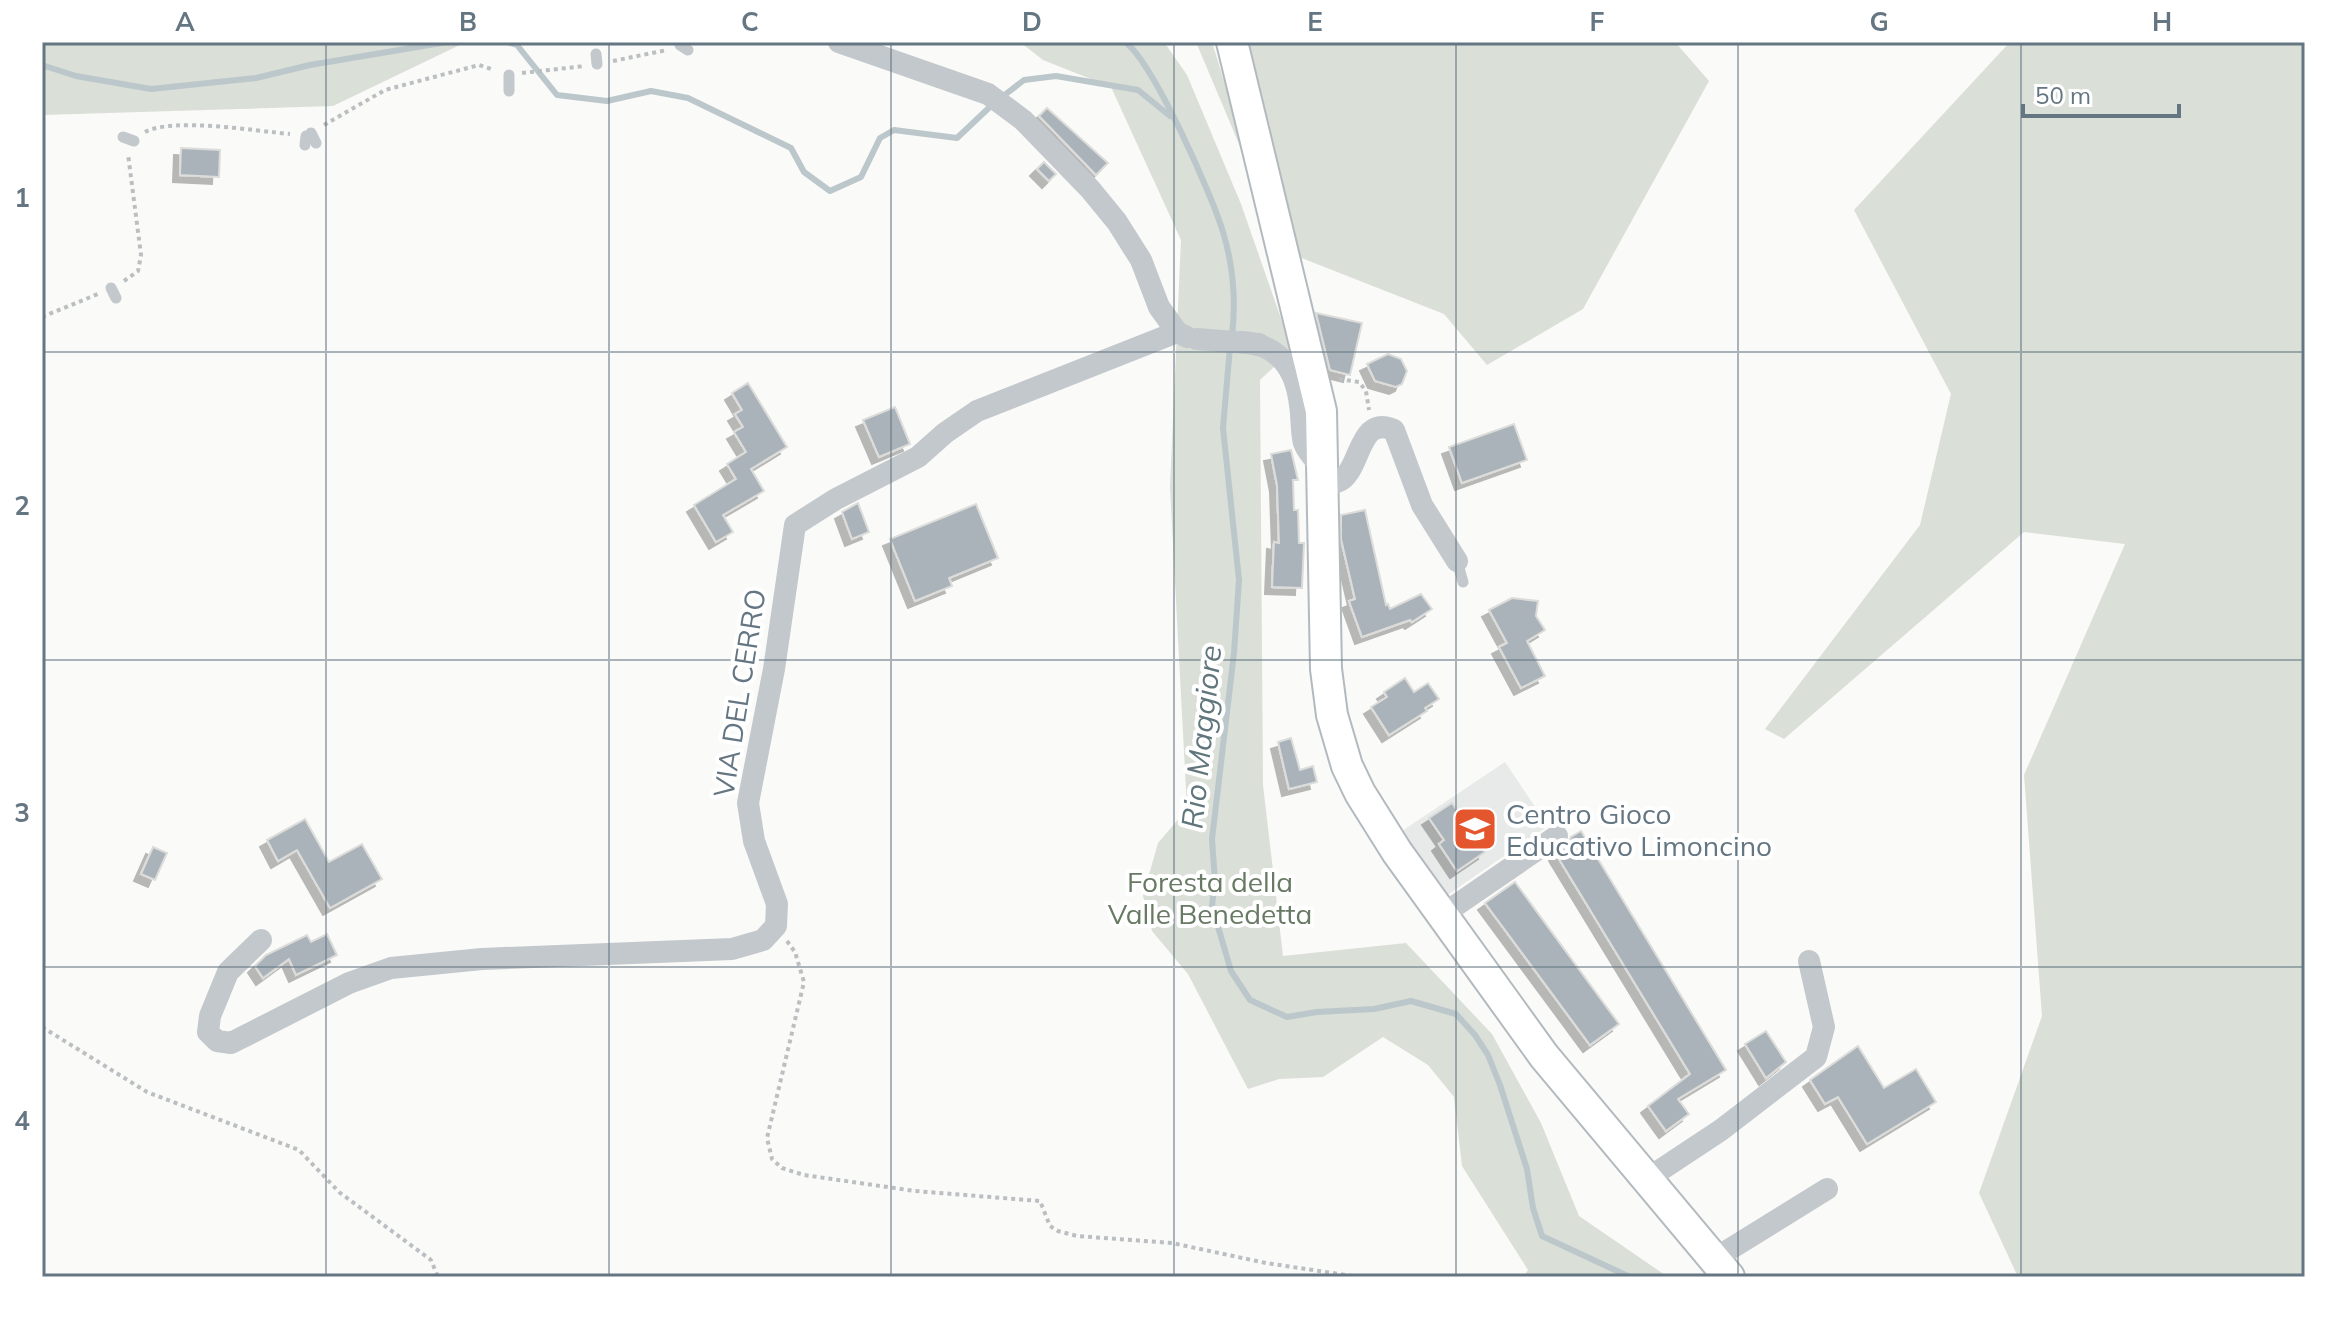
<svg xmlns="http://www.w3.org/2000/svg" width="2347" height="1319" font-family="Mulish,sans-serif">
	<style>
		.built { fill: #e8e9e9 }
		.green { fill: #dadfd7 }
		.lines { fill: none; stroke-linecap: round; stroke-linejoin: round }
		.stream { stroke: #bbc7cb; stroke-width: 6 }
		.building { fill: #aab3b9; stroke: #dcdcda; stroke-width: 2; filter: url(#shadow) }
		.secondary-casing { stroke: #b3babf; stroke-width: 34 }
		.path { stroke: #bbbfc2; stroke-width: 4; stroke-dasharray: 4 4; stroke-linecap: butt }
		.lane { stroke: #c3c8cc; stroke-width: 11 }
		.street { stroke: #c3c8cc; stroke-width: 22 }
		.secondary { stroke: #fff; stroke-width: 30 }
		.street-bridge { stroke: #c3c8cc; stroke-width: 22 }
		.grid { fill: none; stroke: #657683; stroke-width: 2; stroke-opacity: 0.55 }
		.labels { text-anchor: middle; dominant-baseline: central; stroke-width: 8; stroke-linejoin: round; paint-order: stroke }
		.street-label { font-size: 28px; fill: #657683; stroke: #fff }
		.poi-label { font-size: 28px; fill: #657683; stroke: #fff; text-anchor: start }
		.park-label { font-size: 28px; fill: #687a64; stroke: #fff }
		.water-label { font-size: 30px; font-style: italic; fill: #60757c; stroke: #fff }
		.neatline { fill: none; stroke: #657683; stroke-width: 3 }
		.grid-label { font-size: 26px; text-anchor: middle; font-weight: bold; fill: #657683 }
	</style>
	<defs>
		<filter id="shadow"><feDropShadow dx="-7" dy="7" stdDeviation="0" flood-color="#0004"/></filter>
	</defs>
	<rect width="100%" height="100%" fill="#fafaf8"/>
	<!-- built -->
	<polygon class="built" points="1505,762 1548,826 1446,896 1402,831"/>
	<!-- green -->
	<g class="green">
		<polygon points="42,42 466,42 333,106 42,115"/>
		<polygon points="1020,42 1164,42 1187,75 1241,204 1292,350 1260,380 1263,785 1283,956 1406,943 1492,1034 1541,1123 1579,1216 1668,1277 1523,1277 1528,1270 1462,1166 1454,1097 1428,1065 1383,1037 1323,1077 1279,1079 1248,1089 1188,974 1152,931 1143,896 1158,843 1187,809 1170,487 1181,240 1111,87 1043,60"/>
		<polygon points="1196,42 1212,42 1255,182"/>
		<polygon points="1238,42 1675,42 1709,81 1583,309 1487,365 1444,314 1299,257"/>
		<polygon points="2010,42 2305,42 2305,1277 2018,1277 1979,1193 2042,1016 2024,775 2125,544 2024,532 1784,739 1765,729 1920,525 1951,394 1854,210"/>
	</g>
	<g class="lines">
		<!-- stream -->
		<g class="stream">
			<polyline points="507,42 517,45 557,95 607,101 651,91 688,98 791,148 804,172 830,191 861,177 880,138 894,130 957,138 993,104"/>
			<path d="M1125,42C1153,62 1212,195 1223,232C1233,265 1236,302 1232,336"/>
			<polyline points="42,65 76,76 151,89 256,78 310,65 447,42"/>
			<polyline points="1002,97 1024,80 1056,76 1138,90 1170,116"/>
			<polyline points="1230,347 1223,428 1239,580 1234,653 1212,839 1215,881 1212,906 1231,971 1250,1000 1287,1017 1317,1012 1374,1009 1411,1001 1456,1014 1475,1035 1488,1055 1500,1085 1527,1169 1533,1208 1542,1236 1630,1277"/>
		</g>
	</g>
	<!-- building -->
	<g class="building">
		<polygon points="1047,108 1108,163 1096,175 1039,116"/>
		<polygon points="181,148 220,150 219,177 180,175"/>
		<polygon points="1044,162 1056,174 1049,181 1037,169"/>
		<polygon points="1316,313 1362,323 1350,375 1330,370"/>
		<polygon points="1388,354 1401,359 1407,371 1402,384 1396,387 1375,381 1367,364"/>
		<polygon points="748,383 787,447 751,469 764,491 723,515 733,532 716,542 694,505 736,479 727,464 746,452 734,432 743,427 735,414 742,410 732,393"/>
		<polygon points="895,407 910,444 879,457 863,420"/>
		<polygon points="1514,424 1527,460 1462,483 1449,447"/>
		<polygon points="1291,450 1298,480 1293,480 1294,510 1298,510 1299,543 1304,543 1302,588 1272,587 1274,542 1279,543 1277,485 1271,454"/>
		<polygon points="858,503 869,532 852,539 842,512"/>
		<polygon points="976,504 998,558 949,578 952,586 915,601 890,539"/>
		<polygon points="1365,510 1386,605 1388,604 1390,609 1421,594 1432,609 1412,622 1410,620 1362,637 1349,601 1355,599 1341,539 1341,515"/>
		<polygon points="1512,598 1538,601 1536,616 1545,630 1527,641 1545,676 1521,688 1499,647 1507,643 1489,610"/>
		<polygon points="1405,678 1414,692 1428,683 1439,699 1425,708 1427,711 1389,735 1371,707 1387,697 1384,692"/>
		<polygon points="1291,738 1300,770 1313,766 1317,782 1289,789 1278,742"/>
		<polygon points="1452,803 1485,852 1457,871 1439,844 1444,840 1429,818"/>
		<polygon points="305,819 329,862 362,844 382,879 330,908 297,850 278,861 267,840"/>
		<polygon points="1581,831 1726,1070 1678,1099 1689,1114 1666,1131 1648,1106 1690,1074 1556,854 1566,847 1571,837"/>
		<polygon points="153,847 167,853 155,880 141,874"/>
		<polygon points="1515,882 1619,1024 1590,1045 1485,903"/>
		<polygon points="327,934 337,955 296,975 289,959 263,978 255,966 266,955 307,935 311,942"/>
		<polygon points="1766,1031 1786,1062 1766,1078 1745,1044"/>
		<polygon points="1858,1046 1884,1088 1916,1069 1936,1102 1867,1144 1838,1097 1825,1104 1810,1080"/>
	</g>
	<g class="lines">
		<!-- secondary casing -->
		<g class="secondary-casing">
			<polyline id="secondary" points="1232,42 1321,411 1326,669 1332,715 1347,766 1360,793 1397,852 1544,1056 1729,1277"/>
		</g>
		<!-- path -->
		<g class="path">
			<polyline points="613,61 667,50"/>
			<polyline points="522,73 585,66"/>
			<polyline points="324,125 385,90 479,65 494,70"/>
			<path d="M145,132C174,117 255,131 290,134"/>
			<polyline points="124,281 138,271 141,255 128,154"/>
			<polyline points="42,317 98,294"/>
			<polyline points="1339,379 1359,382 1366,391 1369,410"/>
			<polyline points="787,941 795,952 804,982 767,1138 772,1159 782,1168 804,1175 915,1191 1040,1201 1050,1226 1058,1231 1077,1236 1172,1243 1266,1263 1359,1277"/>
			<polyline points="42,1027 147,1092 299,1150 339,1192 431,1260 438,1277"/>
		</g>
		<!-- lane -->
		<g class="lane">
			<polyline points="680,45 688,50"/>
			<polyline points="596,54 597,64"/>
			<polyline points="509,91 509,75"/>
			<polyline points="311,133 316,143"/>
			<polyline points="123,137 134,141"/>
			<polyline points="305,145 306,136"/>
			<polyline points="111,288 116,298"/>
			<polyline points="1457,561 1463,582"/>
		</g>
		<!-- street -->
		<g class="street">
			<polyline points="839,42 988,94 1023,120 1090,189 1117,222 1141,260 1159,307 1177,332 1187,337"/>
			<path d="M1241,342C1279,344 1296,369 1300,405C1302,417 1301,432 1304,443C1307,452 1317,462 1323,469"/>
			<path d="M1324,483C1326,482 1336,482 1337,482C1362,473 1357,413 1394,430L1422,505L1457,561"/>
			<polyline points="1442,915 1557,836"/>
			<polyline points="261,940 228,972 210,1016 208,1032 217,1041 231,1043 349,983 391,968 482,959 732,949 763,940 776,926 777,904 754,841 748,803 774,669 795,525 836,499 918,457 945,433 977,411 1177,332"/>
			<polyline points="1647,1179 1721,1130 1816,1057 1824,1027 1809,961"/>
			<polyline points="1714,1259 1827,1189"/>
		</g>
		<!-- secondary -->
		<use href="#secondary" class="secondary"/>
		<!-- street-bridge -->
		<polyline class="street-bridge" points="1197,339 1259,344"/>
	</g>
	<!-- grid -->
	<path class="grid" d="M326,42V1277M609,42V1277M891,42V1277M1174,42V1277M1456,42V1277M1738,42V1277M2021,42V1277M42,352H2305M42,660H2305M42,967H2305"/>
	<!-- icons -->
	<defs>
		<g id="school-square" transform="scale(2.3)"><rect x="-9" y="-9" width="18" height="18" rx="4" fill="#e4572e" stroke="#fff"/><path d="M0-5L7-2L0 1L-7-2ZM-4 1L0 2.5L4 1V4Q0 6-4 4Z" fill="#fff"/></g>
	</defs>
	<g fill-rule="evenodd">
		<use href="#school-square" x="1475" y="829"/>
	</g>
	<g class="labels">
		<!-- street labels -->
		<g class="street-label">
			<text transform="translate(739 693) rotate(-81)">VIA DEL CERRO</text>
		</g>
		<!-- poi labels -->
		<g class="poi-label">
			<text x="1506" y="813">Centro Gioco<tspan x="1506" dy="32">Educativo Limoncino</tspan></text>
		</g>
		<!-- park labels -->
		<g class="park-label">
			<text x="1210" y="881">Foresta della<tspan x="1210" dy="32">Valle Benedetta</tspan></text>
		</g>
		<!-- water labels -->
		<g class="water-label">
			<text transform="translate(1201 737) rotate(-84)">Rio Maggiore</text>
		</g>
	</g>
	<!-- border -->
	<rect width="2347" height="1319" fill="none" stroke="#ffffff" stroke-width="88"/>
	<!-- scale -->
	<path d="M2023 104v12h156v-12" fill="none" stroke="#657683" stroke-width="4"/>
	<text x="2035" y="104" font-size="24" fill="#657683" stroke="#ffffff" stroke-width="6" paint-order="stroke">50 m</text>
	<rect x="44" y="44" width="2259" height="1231" class="neatline"/>
	<g class="grid-label">
		<text x="185" y="31">A</text>
		<text x="468" y="31">B</text>
		<text x="750" y="31">C</text>
		<text x="1032" y="31">D</text>
		<text x="1315" y="31">E</text>
		<text x="1597" y="31">F</text>
		<text x="1879" y="31">G</text>
		<text x="2162" y="31">H</text>
		<text x="22" y="207">1</text>
		<text x="22" y="515">2</text>
		<text x="22" y="822">3</text>
		<text x="22" y="1130">4</text>
	</g>
</svg>
